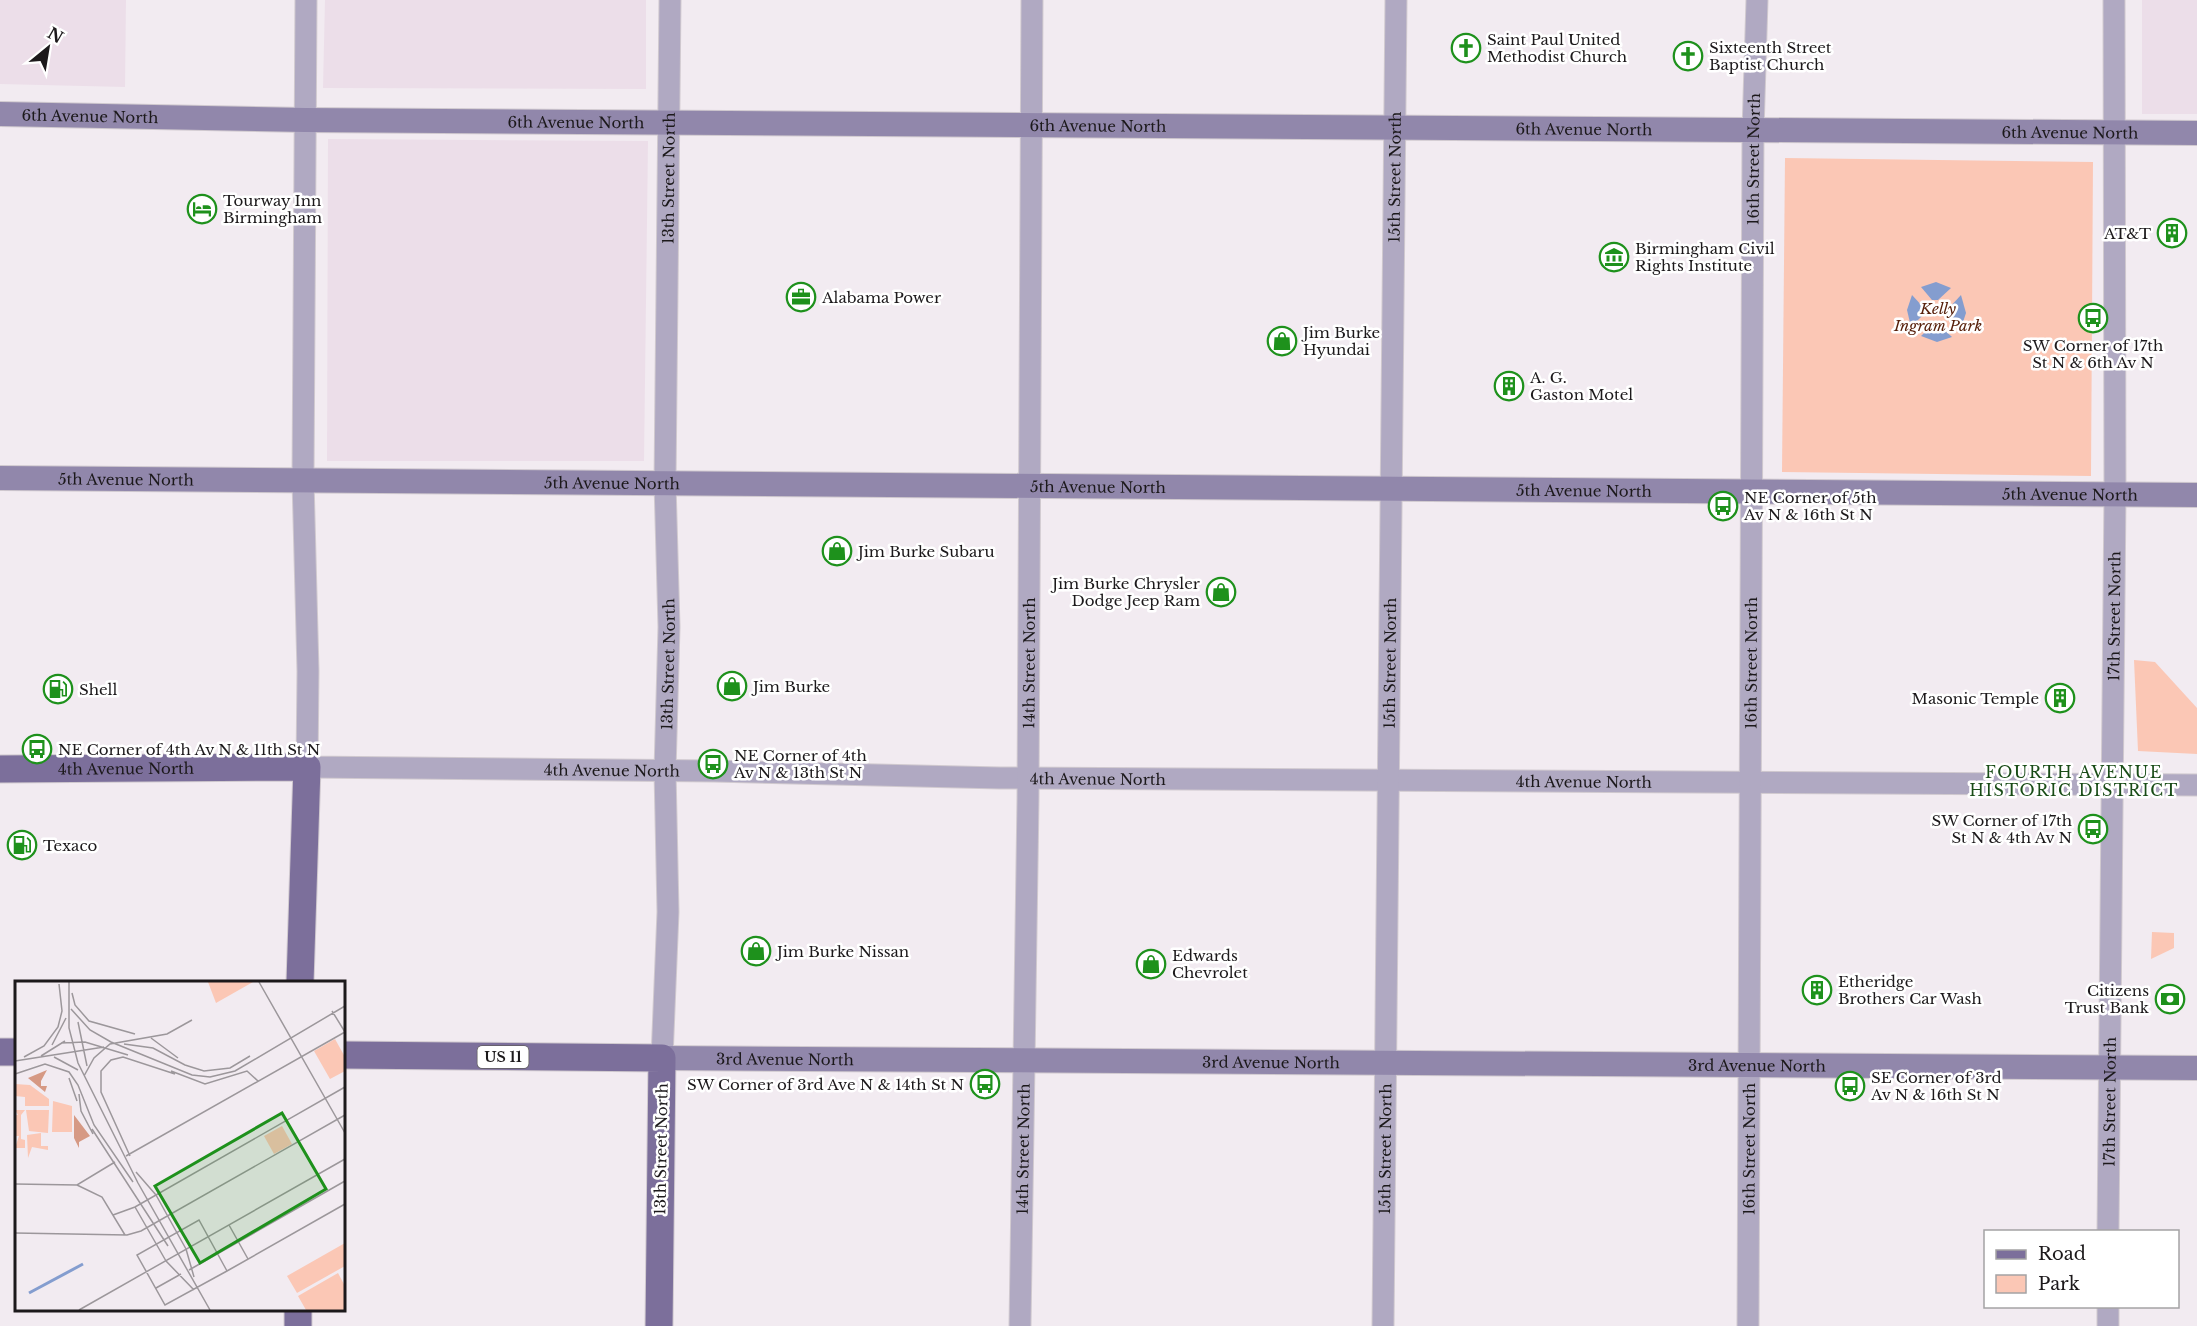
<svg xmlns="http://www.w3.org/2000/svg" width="2197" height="1326" font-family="'Libre Baskerville',serif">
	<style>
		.built { fill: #ecdee9 }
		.green { fill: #fbc7b5 }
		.water { fill: #849dcf }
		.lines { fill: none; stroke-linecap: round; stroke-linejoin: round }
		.tertiary-casing { stroke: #d0c9cf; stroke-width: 23 }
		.secondary-casing { stroke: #d0c9cf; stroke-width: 26 }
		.primary-casing { stroke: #d0c9cf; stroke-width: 29 }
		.tertiary { stroke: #b0a9c2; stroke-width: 21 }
		.secondary { stroke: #9187ab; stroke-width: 24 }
		.primary { stroke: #7c6f9b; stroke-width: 27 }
		.labels { text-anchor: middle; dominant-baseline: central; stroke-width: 5; stroke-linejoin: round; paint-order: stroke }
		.shield { fill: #fff; stroke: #605e5f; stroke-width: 1.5 }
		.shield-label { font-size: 14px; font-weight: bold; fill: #1c191b }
		.poi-label { font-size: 15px; fill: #1c191b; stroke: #fff; text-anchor: start }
		.street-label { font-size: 15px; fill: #1c191b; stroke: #fff }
		.park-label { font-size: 15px; font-style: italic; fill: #57200b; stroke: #fff }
		.neighbourhood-label { font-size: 16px; letter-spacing: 1.5px; fill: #194c17; stroke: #fff }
		.inset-river { fill: none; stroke: #849dcf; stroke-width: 3 }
		.inset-road { fill: none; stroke: #9c979b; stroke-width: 1.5 }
		.view { fill: #1e911c; fill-opacity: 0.15; stroke: #1e911c; stroke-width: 3 }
		.inset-edge { fill: none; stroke: #1c191b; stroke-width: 3 }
	</style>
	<rect width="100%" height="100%" fill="#f2ebf1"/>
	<!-- built -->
	<g class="built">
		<polygon points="0,0 126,0 125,87 0,84"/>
		<polygon points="325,0 646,0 646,89 323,88"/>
		<rect x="2142" y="0" width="55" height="114"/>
		<polygon points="328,139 648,141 644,461 327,461"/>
	</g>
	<!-- green -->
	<g class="green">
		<polygon points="1785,158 2093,162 2091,476 1782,472"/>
		<polygon points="2134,660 2155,662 2197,708 2197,754 2138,751"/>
		<polygon points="2152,932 2174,933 2174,948 2151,959"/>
	</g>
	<!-- water -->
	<g class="water">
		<polygon points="1936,282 1951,288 1938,300 1932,300 1921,287"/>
		<polygon points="1912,295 1924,308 1924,314 1911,327 1907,310"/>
		<polygon points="1961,295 1966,313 1961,328 1948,315 1948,309"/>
		<polygon points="1933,325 1939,325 1952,337 1937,342 1921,336"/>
	</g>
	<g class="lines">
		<!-- tertiary casing -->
		<g class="tertiary-casing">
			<g id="tertiary">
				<path id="s1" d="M306,0L303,480L308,671L307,767L714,771L1000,778L2197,785"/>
				<path id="s2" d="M662,1058L668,912L665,771L669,627L665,483L670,0"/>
				<path id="s3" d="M2108,1232L2115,494L2114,0"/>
				<path id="s4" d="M1020,1326L1028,799L1032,0"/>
				<path id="s5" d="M1383,1326L1396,0"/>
				<path id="s6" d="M1748,1326L1753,131L1757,0"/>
				<polyline points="2108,1326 2108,1306"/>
			</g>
		</g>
		<!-- secondary casing -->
		<g class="secondary-casing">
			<g id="secondary">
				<path id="s7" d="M0,114L305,120L2197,133"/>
				<path id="s8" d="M0,478L2197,495"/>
				<path id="s9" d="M662,1058L2197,1068"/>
			</g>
		</g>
		<!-- primary casing -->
		<g class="primary-casing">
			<g id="primary">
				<path id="s10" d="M0,769L307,767L300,982"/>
				<polyline points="0,1052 16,1052"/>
				<polyline points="344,1055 662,1058 659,1326"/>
				<polyline points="298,1326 298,1310"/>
			</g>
		</g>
		<!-- tertiary -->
		<use href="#tertiary" class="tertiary"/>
		<!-- secondary -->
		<use href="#secondary" class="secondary"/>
		<!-- primary -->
		<use href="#primary" class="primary"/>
	</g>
	<!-- icons -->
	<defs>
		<g id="church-ring" transform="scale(1.5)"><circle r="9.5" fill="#fff" stroke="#1e911c" stroke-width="1.5"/><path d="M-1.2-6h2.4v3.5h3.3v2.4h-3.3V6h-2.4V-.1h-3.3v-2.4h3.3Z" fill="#1e911c"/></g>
		<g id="hotel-ring" transform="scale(1.5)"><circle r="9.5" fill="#fff" stroke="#1e911c" stroke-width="1.5"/><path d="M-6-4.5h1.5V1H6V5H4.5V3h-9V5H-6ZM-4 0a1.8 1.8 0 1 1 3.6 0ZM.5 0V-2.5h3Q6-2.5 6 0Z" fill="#1e911c"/></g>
		<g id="building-ring" transform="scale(1.5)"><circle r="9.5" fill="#fff" stroke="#1e911c" stroke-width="1.5"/><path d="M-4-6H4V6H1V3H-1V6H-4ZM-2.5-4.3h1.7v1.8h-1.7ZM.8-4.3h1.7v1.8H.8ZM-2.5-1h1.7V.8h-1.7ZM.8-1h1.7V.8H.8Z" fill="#1e911c"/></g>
		<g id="museum-ring" transform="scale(1.5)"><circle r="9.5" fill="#fff" stroke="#1e911c" stroke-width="1.5"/><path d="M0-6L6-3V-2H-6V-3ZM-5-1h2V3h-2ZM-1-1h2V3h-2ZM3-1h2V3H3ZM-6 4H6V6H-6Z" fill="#1e911c"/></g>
		<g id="office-ring" transform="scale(1.5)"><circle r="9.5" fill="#fff" stroke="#1e911c" stroke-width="1.5"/><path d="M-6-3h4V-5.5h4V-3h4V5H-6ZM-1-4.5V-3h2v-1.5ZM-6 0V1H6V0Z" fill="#1e911c"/></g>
		<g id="bus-ring" transform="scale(1.5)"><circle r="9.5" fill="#fff" stroke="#1e911c" stroke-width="1.5"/><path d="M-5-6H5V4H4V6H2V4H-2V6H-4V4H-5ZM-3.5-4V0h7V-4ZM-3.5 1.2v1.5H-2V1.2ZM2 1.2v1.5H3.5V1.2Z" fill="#1e911c"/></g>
		<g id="shop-ring" transform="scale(1.5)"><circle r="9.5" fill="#fff" stroke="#1e911c" stroke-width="1.5"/><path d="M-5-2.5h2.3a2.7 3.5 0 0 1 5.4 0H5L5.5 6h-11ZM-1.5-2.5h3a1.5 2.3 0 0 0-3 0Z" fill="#1e911c"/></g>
		<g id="fuel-ring" transform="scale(1.5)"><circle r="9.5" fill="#fff" stroke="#1e911c" stroke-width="1.5"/><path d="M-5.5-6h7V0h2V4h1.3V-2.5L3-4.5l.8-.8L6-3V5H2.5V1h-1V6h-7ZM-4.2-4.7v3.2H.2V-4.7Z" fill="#1e911c"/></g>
		<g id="bank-ring" transform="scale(1.5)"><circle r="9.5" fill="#fff" stroke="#1e911c" stroke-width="1.5"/><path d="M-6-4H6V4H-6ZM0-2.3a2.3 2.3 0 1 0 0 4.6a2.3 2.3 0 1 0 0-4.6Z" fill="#1e911c"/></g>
	</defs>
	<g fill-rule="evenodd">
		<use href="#church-ring" x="1466" y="48"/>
		<use href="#church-ring" x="1688" y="56"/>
		<use href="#hotel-ring" x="202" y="209"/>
		<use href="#building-ring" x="2172" y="233"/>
		<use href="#museum-ring" x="1614" y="257"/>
		<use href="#office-ring" x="801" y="297"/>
		<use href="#bus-ring" x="2093" y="318"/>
		<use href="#shop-ring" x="1282" y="341"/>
		<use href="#building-ring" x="1509" y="386"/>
		<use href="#bus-ring" x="1723" y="506"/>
		<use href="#shop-ring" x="837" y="551"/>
		<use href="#shop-ring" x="1221" y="592"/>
		<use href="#shop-ring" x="732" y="686"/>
		<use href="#fuel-ring" x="58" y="689"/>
		<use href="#building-ring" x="2060" y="698"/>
		<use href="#bus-ring" x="37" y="749"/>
		<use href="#bus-ring" x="713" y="764"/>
		<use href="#bus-ring" x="2093" y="829"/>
		<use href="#fuel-ring" x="22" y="845"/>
		<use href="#shop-ring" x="756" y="951"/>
		<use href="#shop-ring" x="1151" y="964"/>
		<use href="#building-ring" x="1817" y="990"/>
		<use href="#bank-ring" x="2170" y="999"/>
		<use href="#bus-ring" x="985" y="1084"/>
		<use href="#bus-ring" x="1850" y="1086"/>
	</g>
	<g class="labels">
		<!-- shield labels -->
		<rect class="shield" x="477.5" y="1046" width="51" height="22" rx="4.5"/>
		<g class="shield-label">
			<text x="503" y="1057">US 11</text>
		</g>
		<!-- poi labels -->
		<g class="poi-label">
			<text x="1487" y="39">Saint Paul United<tspan x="1487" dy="17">Methodist Church</tspan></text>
			<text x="1709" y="47">Sixteenth Street<tspan x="1709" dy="17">Baptist Church</tspan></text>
			<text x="223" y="200">Tourway Inn<tspan x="223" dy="17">Birmingham</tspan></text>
			<text x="2151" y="233" text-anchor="end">AT&amp;T</text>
			<text x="1635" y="248">Birmingham Civil<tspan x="1635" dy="17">Rights Institute</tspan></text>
			<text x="822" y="297">Alabama Power</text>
			<text x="1303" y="332">Jim Burke<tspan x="1303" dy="17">Hyundai</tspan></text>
			<text x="2093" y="345" text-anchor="middle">SW Corner of 17th<tspan x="2093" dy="17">St N &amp; 6th Av N</tspan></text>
			<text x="1530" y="377">A. G.<tspan x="1530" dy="17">Gaston Motel</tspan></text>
			<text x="1744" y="497">NE Corner of 5th<tspan x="1744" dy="17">Av N &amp; 16th St N</tspan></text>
			<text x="858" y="551">Jim Burke Subaru</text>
			<text x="1200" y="583" text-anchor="end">Jim Burke Chrysler<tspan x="1200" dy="17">Dodge Jeep Ram</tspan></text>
			<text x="753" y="686">Jim Burke</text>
			<text x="79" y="689">Shell</text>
			<text x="2039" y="698" text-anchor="end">Masonic Temple</text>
			<text x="58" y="749">NE Corner of 4th Av N &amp; 11th St N</text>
			<text x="734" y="755">NE Corner of 4th<tspan x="734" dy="17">Av N &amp; 13th St N</tspan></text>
			<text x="2072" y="820" text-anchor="end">SW Corner of 17th<tspan x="2072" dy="17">St N &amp; 4th Av N</tspan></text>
			<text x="43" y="845">Texaco</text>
			<text x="777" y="951">Jim Burke Nissan</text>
			<text x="1172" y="955">Edwards<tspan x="1172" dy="17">Chevrolet</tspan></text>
			<text x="1838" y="981">Etheridge<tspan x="1838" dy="17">Brothers Car Wash</tspan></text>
			<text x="2149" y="990" text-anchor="end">Citizens<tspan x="2149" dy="17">Trust Bank</tspan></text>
			<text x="1871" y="1077">SE Corner of 3rd<tspan x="1871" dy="17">Av N &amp; 16th St N</tspan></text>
			<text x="964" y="1084" text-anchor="end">SW Corner of 3rd Ave N &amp; 14th St N</text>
		</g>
		<!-- street labels -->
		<g class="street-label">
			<text stroke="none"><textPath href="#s7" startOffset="90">6th Avenue North</textPath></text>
			<text stroke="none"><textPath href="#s7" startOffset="576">6th Avenue North</textPath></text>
			<text stroke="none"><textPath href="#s7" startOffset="1098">6th Avenue North</textPath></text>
			<text stroke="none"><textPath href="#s7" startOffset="1584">6th Avenue North</textPath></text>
			<text stroke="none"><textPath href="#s7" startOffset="2070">6th Avenue North</textPath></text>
			<text stroke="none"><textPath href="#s6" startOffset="1167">16th Street North</textPath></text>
			<text stroke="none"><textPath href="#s2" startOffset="880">13th Street North</textPath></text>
			<text stroke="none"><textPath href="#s5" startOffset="1149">15th Street North</textPath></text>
			<text stroke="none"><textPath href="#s8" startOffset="126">5th Avenue North</textPath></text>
			<text stroke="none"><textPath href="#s8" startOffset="612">5th Avenue North</textPath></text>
			<text stroke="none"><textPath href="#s8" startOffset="1098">5th Avenue North</textPath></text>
			<text stroke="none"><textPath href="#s8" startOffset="1584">5th Avenue North</textPath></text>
			<text stroke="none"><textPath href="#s8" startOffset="2070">5th Avenue North</textPath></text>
			<text stroke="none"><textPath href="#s3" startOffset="616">17th Street North</textPath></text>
			<text stroke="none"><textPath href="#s2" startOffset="394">13th Street North</textPath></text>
			<text stroke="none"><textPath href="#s4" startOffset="663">14th Street North</textPath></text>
			<text stroke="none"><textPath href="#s5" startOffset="663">15th Street North</textPath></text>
			<text stroke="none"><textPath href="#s6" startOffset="663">16th Street North</textPath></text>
			<text stroke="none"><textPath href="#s10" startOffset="126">4th Avenue North</textPath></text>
			<text stroke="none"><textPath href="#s1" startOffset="1072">4th Avenue North</textPath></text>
			<text stroke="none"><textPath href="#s1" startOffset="1558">4th Avenue North</textPath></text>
			<text stroke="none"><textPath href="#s1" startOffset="2044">4th Avenue North</textPath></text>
			<text stroke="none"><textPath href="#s9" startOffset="123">3rd Avenue North</textPath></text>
			<text stroke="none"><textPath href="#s9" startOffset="609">3rd Avenue North</textPath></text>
			<text stroke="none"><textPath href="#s9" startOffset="1095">3rd Avenue North</textPath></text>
			<text stroke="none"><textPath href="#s3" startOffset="130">17th Street North</textPath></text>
			<text transform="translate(661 1149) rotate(-89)">13th Street North</text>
			<text stroke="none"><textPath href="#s4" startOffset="177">14th Street North</textPath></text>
			<text stroke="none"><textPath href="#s5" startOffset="177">15th Street North</textPath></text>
			<text stroke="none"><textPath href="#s6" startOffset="177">16th Street North</textPath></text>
		</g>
		<!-- park labels -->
		<g class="park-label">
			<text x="1938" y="308">Kelly<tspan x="1938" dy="17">Ingram Park</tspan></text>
		</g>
		<!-- neighbourhood labels -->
		<g class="neighbourhood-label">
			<text x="2074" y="772">FOURTH AVENUE<tspan x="2074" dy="18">HISTORIC DISTRICT</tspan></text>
		</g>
	</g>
	<!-- overview -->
	<g transform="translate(15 981)">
		<rect width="330" height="330" fill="#f2ebf1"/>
		<path d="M193,1H238L201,22ZM320,58L330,76V90L315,98L299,70ZM0,103L15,104L34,118V125H10V116L0,115ZM38,120L57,125V151H37ZM0,129H10L6,134V158L10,159V167H0L4,155H0V134H3ZM11,129H34L33,152L14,150ZM267,145L277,163L259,173L249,155ZM26,152V165H33V169L17,166L13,177L12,154ZM330,262V285L282,312L272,295ZM323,292L330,305V329H291L283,315Z" fill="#fbc7b5"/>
		<path d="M32,89L26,100V105H32L30,111L13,97ZM59,134L75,155L64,161V167L59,157Z" fill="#d69984"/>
		<path class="inset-river" d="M14,312L68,283"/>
		<path class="inset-road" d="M54,1V47L63,82L123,202L195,329M244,1L330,152M57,12L60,24L74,40L120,53M56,28L75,49L96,61L177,94L195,96L220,90L330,25M317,30L330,51M63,41L72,85M136,57L163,77M46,62L70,61L113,74M109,63L138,67L170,84L189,90L215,87L235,75M37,64L51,37M26,75L50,60M9,76L29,65L43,46L47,30L44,3M39,76L63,89M0,80L89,66M156,90L190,103L232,90L243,100M0,93L30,83L54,91L63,104L79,144L118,201M69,95L79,77L95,63L152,53L177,39M54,97L62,120M64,113L66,130L78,153M77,148L153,265M111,175L330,51M115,175L86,111V90L96,79L108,76L160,93M121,191L141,214M0,203L62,204L100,181M62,204L87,216L110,254M141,214L171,268M120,226L151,280M98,234L120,226L330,106M214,244L233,278M0,252L112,254L126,250L330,134M171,268L179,296M151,280L179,309M174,289L330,200M212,290L184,239L122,274L150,324L212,290L330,223M141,307L166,293M64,329L330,178"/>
		<path class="view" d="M267,132L311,208L185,282L140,205Z"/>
		<rect width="330" height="330" class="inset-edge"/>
	</g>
	<!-- legend -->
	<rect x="1984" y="1230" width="195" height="78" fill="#ffffff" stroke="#a4a3a4" stroke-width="1.5"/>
	<rect x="1996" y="1250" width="30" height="9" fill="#7c6f9b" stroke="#a4a3a4" stroke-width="1.5"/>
	<text x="2038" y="1260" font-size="18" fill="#1c191b">Road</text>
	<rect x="1996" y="1275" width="30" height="18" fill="#fbc7b5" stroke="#a4a3a4" stroke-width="1.5"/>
	<text x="2038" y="1290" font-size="18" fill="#1c191b">Park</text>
	<!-- north arrow -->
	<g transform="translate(48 48) rotate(30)" stroke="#ffffff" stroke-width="4.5" paint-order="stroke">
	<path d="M0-4.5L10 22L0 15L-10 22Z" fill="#1c191b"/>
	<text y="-9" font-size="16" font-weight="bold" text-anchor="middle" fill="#1c191b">N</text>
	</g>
</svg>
